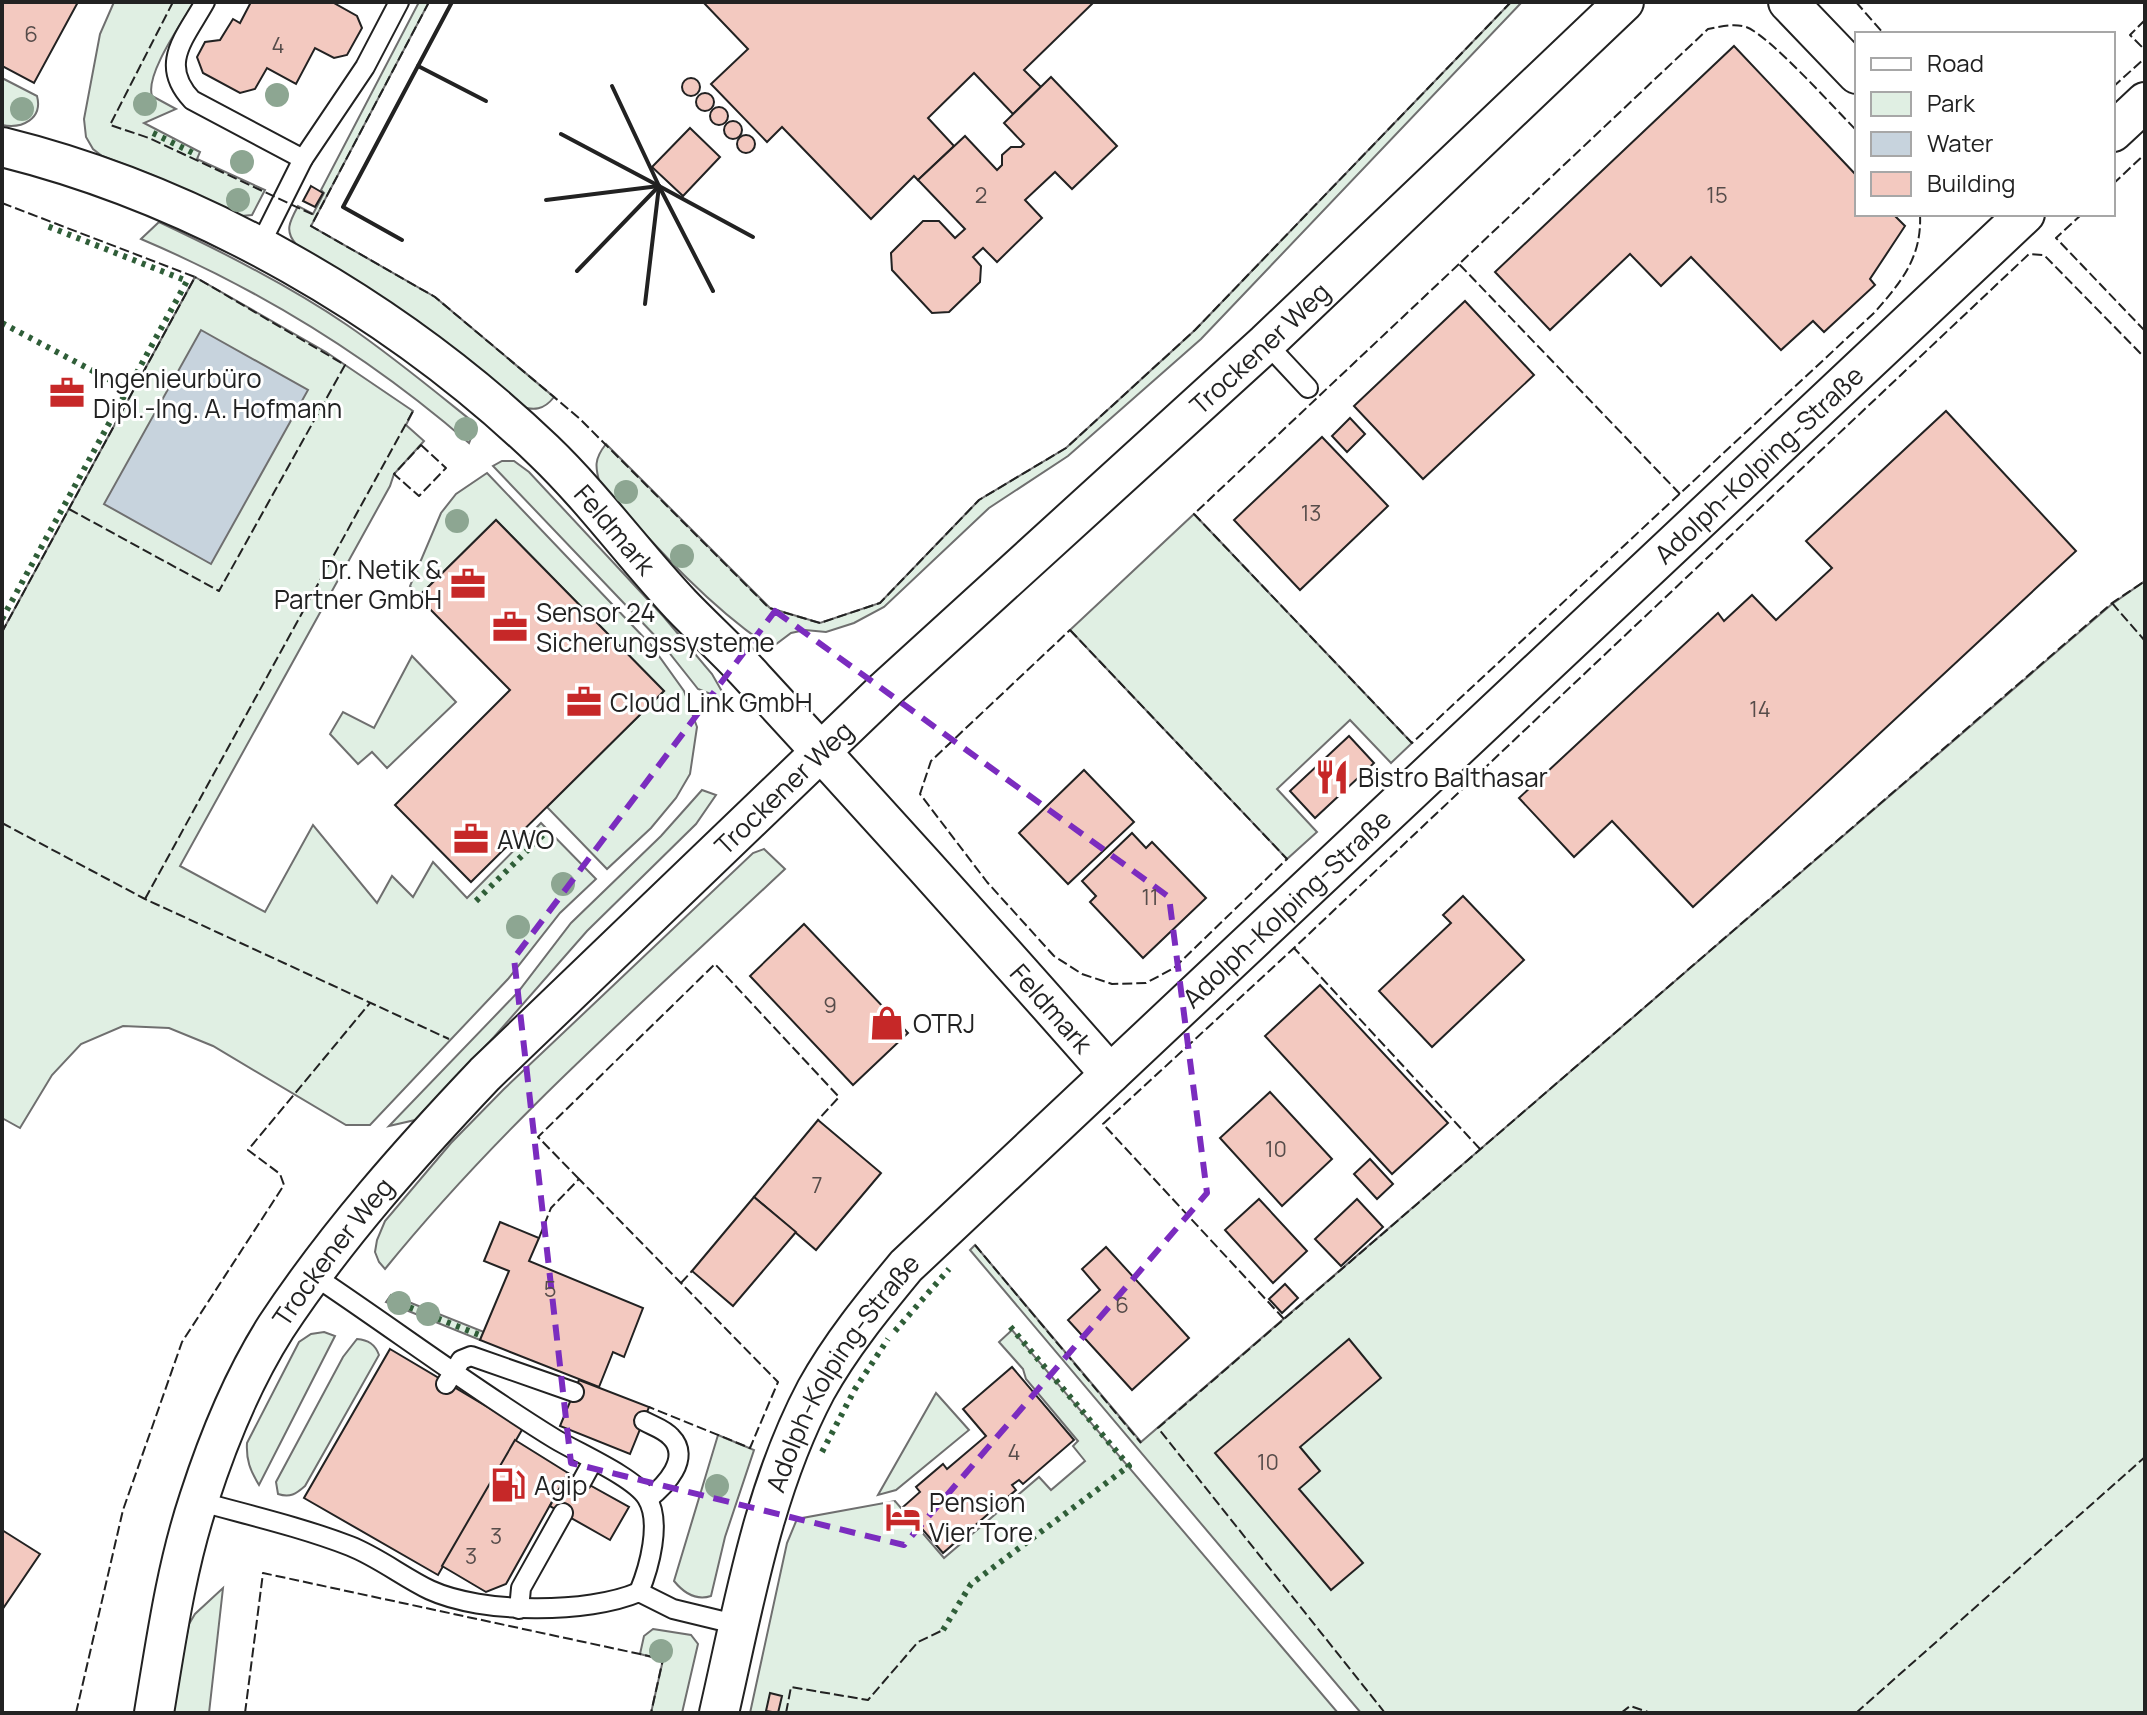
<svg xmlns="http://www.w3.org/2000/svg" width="2147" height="1715" font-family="Manrope,sans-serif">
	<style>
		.green { fill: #e0efe3; stroke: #6f6f6f; stroke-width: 2 }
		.water { fill: #c7d3dd; stroke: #6f6f6f; stroke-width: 2 }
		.building { fill: #f3c9c0; stroke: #222; stroke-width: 2 }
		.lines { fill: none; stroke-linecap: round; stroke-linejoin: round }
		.service-casing { stroke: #222; stroke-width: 22 }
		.minor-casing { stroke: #222; stroke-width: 42 }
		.service { stroke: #fff; stroke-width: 18 }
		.minor { stroke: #fff; stroke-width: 38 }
		.hedge { stroke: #2f5e38; stroke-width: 6; stroke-dasharray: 4 6; stroke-linecap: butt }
		.fence { stroke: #222; stroke-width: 2; stroke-dasharray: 10 4; stroke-linecap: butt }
		.wall { stroke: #222; stroke-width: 4 }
		.tree { fill: #8da692 }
		.marked { fill: none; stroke: #7b2cbf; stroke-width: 6; stroke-dasharray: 16 10; stroke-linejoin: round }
		.labels { text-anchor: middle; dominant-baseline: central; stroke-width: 6; stroke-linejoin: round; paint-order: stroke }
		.number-label { font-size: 22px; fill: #564c4a }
		.street-label { font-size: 26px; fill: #222; stroke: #fff }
		.poi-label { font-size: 26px; fill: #222; stroke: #fff; text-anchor: start }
	</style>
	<rect width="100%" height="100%" fill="#fff"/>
	<!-- green -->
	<g class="green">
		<path d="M114,2H194C182,23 145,74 152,96L176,109L144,123L200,152L197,159L265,190L252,215L241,216L152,175L102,156L93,149L86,137L84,119L100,34Z"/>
		<path d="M419,2H429L311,226L435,297L554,397C544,410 534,411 519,406L363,287L296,244C284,231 290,221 298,206L313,214L324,193L321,190Z"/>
		<path d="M1511,2H1522L1201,339L1068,456L989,508L884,607L854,623L826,632L805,630L791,633L771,648C704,603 653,543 600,484C595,467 594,459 606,444L770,608L820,623L880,603L979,500L1066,448L1195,330Z"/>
		<path d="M2,78L37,96C43,119 22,129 2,125Z"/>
		<path d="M159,222C223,252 288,285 347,325C391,355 432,389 473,422V433L469,443C371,358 261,290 141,239Z"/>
		<polygon points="195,277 326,352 413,411 406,425 424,441 394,474 390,486 180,866 265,912 313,825 377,903 392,876 413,897 433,862 467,898 541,823 596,879 560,913 508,979 370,1125 346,1125 213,1046 169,1028 123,1026 81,1044 52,1075 20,1128 2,1118 2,632"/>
		<polygon points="502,461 514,461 529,472 663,616 712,674 724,695 721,698 698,689 659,640 493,466"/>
		<polygon points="487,473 651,645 684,691 697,727 690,774 676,798 651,828 607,869 547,807 664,691 496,520 418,597 410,586 441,513 456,494"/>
		<polygon points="1194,514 1412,743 1391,763 1350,720 1277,789 1317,832 1287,859 1070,630"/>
		<polygon points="2145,581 2145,1713 1361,1713 970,1250 975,1245 1141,1442 2112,604"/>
		<polygon points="412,656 456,702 387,768 372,752 358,764 330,734 343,712 374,728"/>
		<polygon points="702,790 716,795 696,824 587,931 494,1037 415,1120 389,1126 518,992 571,923 661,836"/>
		<path d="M764,849L785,869C648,998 504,1122 385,1269L379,1262L375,1252L377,1240L385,1221L451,1143L504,1089L753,853Z"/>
		<polygon points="391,1295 484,1332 480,1340 386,1302"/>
		<polygon points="1012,1330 1338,1713 750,1713 787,1543 797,1519 895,1501 944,1558 1039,1477 1051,1490 1085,1461 1073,1446 1078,1441 1026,1379 1023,1369 999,1342"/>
		<path d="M324,1332L335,1336L259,1485C250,1470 246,1460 247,1443L299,1342L311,1334Z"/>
		<path d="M357,1339C368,1340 375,1344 379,1355L305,1486C296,1494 290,1498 278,1494L276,1482L343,1357Z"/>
		<polygon points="936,1393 969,1430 896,1490 878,1495"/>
		<path d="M718,1435L754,1450L725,1537L711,1596C696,1601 683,1592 674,1581Z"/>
		<polygon points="223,1588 209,1713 171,1713 189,1624 195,1614"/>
		<polygon points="653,1629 691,1635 698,1644 682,1713 651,1713 663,1660 640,1654 644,1636"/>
	</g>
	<!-- water -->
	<polygon class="water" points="201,330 308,390 211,564 104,504"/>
	<!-- building -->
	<g class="building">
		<polygon points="2,2 78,2 34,83 2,66"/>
		<polygon points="251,2 332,2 357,16 362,28 347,55 334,58 315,48 296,84 267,68 255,89 240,93 203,73 197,57 205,42 220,40 233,19 240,23"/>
		<polygon points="703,2 1094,2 1024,70 1041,87 1013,114 974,73 928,118 954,146 918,180 914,176 871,219 782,127 767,142 711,84 748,49"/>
		<polygon points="1734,46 1857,176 1857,214 1893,214 1905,226 1870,279 1875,285 1824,332 1813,321 1781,350 1691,257 1661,286 1630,254 1550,330 1495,272"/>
		<polygon points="1051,77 1117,146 1072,189 1055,172 1025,200 1042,218 997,262 983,248 973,257 981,266 980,282 949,312 932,313 892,270 891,253 923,221 939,221 955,238 965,229 918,180 965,136 997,170 1002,165 1002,155 1011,147 1021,147 1024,144 1004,123"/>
		<circle cx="691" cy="87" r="9"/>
		<circle cx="705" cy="102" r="9"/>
		<circle cx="719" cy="116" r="9"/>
		<circle cx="733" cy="130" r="9"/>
		<polygon points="690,128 720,157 683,196 652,167"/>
		<circle cx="746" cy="144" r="9"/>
		<polygon points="311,186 323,193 315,207 303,201"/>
		<polygon points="1465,301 1534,375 1423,479 1354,406"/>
		<polygon points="1946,411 2076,551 1693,907 1612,821 1574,857 1519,798 1718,613 1724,621 1752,595 1776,620 1832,568 1806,541"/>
		<polygon points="1350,418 1365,434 1347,452 1332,436"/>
		<polygon points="1322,437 1388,506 1300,590 1234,520"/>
		<polygon points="496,520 664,691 471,882 395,805 510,690 418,597"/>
		<polygon points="1349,736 1374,763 1315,818 1290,791"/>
		<polygon points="1084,770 1134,822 1068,884 1019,833"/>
		<polygon points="1132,833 1146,848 1152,842 1206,898 1143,958 1090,902 1096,896 1082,881"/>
		<polygon points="1463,896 1524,960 1432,1047 1379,991 1451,923 1443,915"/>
		<polygon points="804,924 908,1033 853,1085 750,976"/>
		<polygon points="1320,985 1448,1123 1392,1174 1265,1036"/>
		<polygon points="1270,1092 1332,1159 1282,1206 1220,1138"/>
		<polygon points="818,1120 881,1173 816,1250 754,1197"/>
		<polygon points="1370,1159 1393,1184 1377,1199 1354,1174"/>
		<polygon points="754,1197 796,1232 733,1306 692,1271"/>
		<polygon points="1259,1199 1307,1251 1273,1283 1225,1230"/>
		<polygon points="1357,1199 1383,1227 1341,1266 1315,1239"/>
		<polygon points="500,1222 539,1238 529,1261 643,1308 624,1357 613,1352 599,1387 480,1340 509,1271 484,1261"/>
		<polygon points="1106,1247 1189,1338 1132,1390 1068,1320 1100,1290 1082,1269"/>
		<polygon points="1285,1284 1298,1298 1282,1313 1269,1299"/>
		<polygon points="1349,1339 1381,1378 1300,1447 1320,1471 1299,1489 1363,1563 1331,1590 1215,1453"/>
		<polygon points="390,1349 523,1428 438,1575 304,1498"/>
		<polygon points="1012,1367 1074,1440 1023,1484 1019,1480 1012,1485 1016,1490 943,1553 903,1507 920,1492 916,1487 943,1464 947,1469 986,1436 963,1409"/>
		<polygon points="579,1380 649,1407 630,1454 560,1426"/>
		<polygon points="515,1440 568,1473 506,1584 486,1592 442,1566"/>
		<polygon points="568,1473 629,1507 610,1540 550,1506"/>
		<polygon points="2,1530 40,1554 2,1610"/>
		<polygon points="770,1693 782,1696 778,1713 766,1711"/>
	</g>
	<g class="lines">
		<!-- service casing -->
		<g class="service-casing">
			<g id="service">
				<path d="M205,2C185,38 158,64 192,100L303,159L259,247"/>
				<polyline points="303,159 365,67 399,2"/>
				<polyline points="1266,343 1308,388"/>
				<path d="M313,1275C394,1329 472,1388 555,1439C578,1453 634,1477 647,1498C662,1522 649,1568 639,1592"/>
				<polyline points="446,1384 461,1360 471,1356 574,1392"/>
				<path d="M644,1421C653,1426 664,1429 671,1437C692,1458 665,1486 648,1499"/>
				<polyline points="582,1481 593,1461"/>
				<path d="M198,1501C248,1515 301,1527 350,1546C378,1557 403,1577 430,1590C482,1614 588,1614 639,1592L673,1609L739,1625"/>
				<polyline points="519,1609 521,1588 563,1513"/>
			</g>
		</g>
		<!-- minor casing -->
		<g class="minor-casing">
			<g id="minor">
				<polyline points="1788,2 1857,74"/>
				<polyline points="2113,132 2145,102"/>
				<path id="s1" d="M2,147C200,196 397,310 544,451C593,498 634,555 681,605C705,630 731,653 754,679C874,809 993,941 1110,1074"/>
				<path id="s2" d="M154,1713C166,1641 176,1568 199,1499C218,1440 243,1379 276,1327C336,1236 410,1153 485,1074L885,690L1266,343L1624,2"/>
				<path id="s3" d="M719,1713C744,1604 763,1490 816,1390C841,1345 873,1306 906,1266L2025,214"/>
			</g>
		</g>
		<!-- service -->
		<use href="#service" class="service"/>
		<!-- minor -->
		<use href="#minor" class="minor"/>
		<!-- hedge -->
		<g class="hedge">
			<polyline points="153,133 193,153"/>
			<polyline points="2,323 127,389"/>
			<polyline points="2,619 187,281 47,226"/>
			<polyline points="476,901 543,835"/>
			<polyline points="391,1300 482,1336"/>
			<polyline points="895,1331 949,1269"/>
			<polyline points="822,1452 855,1389 888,1339"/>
			<polyline points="943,1630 971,1584 1129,1466 1008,1324"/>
		</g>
		<!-- fence -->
		<g class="fence">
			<polyline points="173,2 110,125 149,138 316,216"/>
			<polyline points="429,2 311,226 435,297 579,418 769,608 820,623 880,603 979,500 1066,448 1195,330 1511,2"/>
			<polyline points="1856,2 1884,34"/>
			<polyline points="2145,20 2130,35 2145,50"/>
			<polyline points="2113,87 2145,58"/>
			<polyline points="2113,184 2145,154"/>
			<polyline points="2,203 195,277 2,632"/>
			<polyline points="2082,214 2056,238 2145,331"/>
			<path d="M1459,264L1194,514L1412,743L1875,312C1902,281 1922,257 1920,214"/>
			<polygon points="421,445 446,468 419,496 394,474"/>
			<path d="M1680,494L1459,264L1708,29C1720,27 1733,23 1746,27C1769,35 1836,110 1857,131"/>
			<polyline points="69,509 219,591 345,365 195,277"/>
			<polyline points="2112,603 2145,641"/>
			<polygon points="1070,630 1287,859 1174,968 1146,983 1112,984 1082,974 1054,956 987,882 920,794 931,761"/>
			<polyline points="2,823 145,899 449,1039"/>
			<polyline points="145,899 413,411"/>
			<polyline points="1480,1149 1294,948 2029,254 2044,255 2145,358"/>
			<polyline points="579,1179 538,1137 715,964 839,1097 818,1120"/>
			<polyline points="539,1238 551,1208 579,1179 778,1382 750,1448 649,1407"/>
			<polyline points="975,1245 1141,1443"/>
			<polyline points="681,1283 692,1271"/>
			<polyline points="1284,1319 1103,1124 1294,948"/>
			<polyline points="76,1713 123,1510 182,1342 284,1185 280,1174 248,1150 370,1003"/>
			<polyline points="245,1713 263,1573 663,1659 651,1713"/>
			<polyline points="786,1713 791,1687 868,1700 918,1642 943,1630"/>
			<polyline points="1385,1713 1158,1428 2112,603 2145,581"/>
			<polyline points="1621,1713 1630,1706 1651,1713"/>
			<polyline points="1856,1713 2145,1457"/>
		</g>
		<!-- wall -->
		<g class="wall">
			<polyline points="418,66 486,101"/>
			<polyline points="612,86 659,186 753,237"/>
			<polyline points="561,134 659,186 713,291"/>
			<polyline points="546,200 659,186"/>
			<polyline points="402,240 343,207 452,2"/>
			<polyline points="577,271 659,186"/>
			<polyline points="645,304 659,186"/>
		</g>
	</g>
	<!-- trees -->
	<g class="tree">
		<circle cx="277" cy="95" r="12"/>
		<circle cx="145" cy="104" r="12"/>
		<circle cx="22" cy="109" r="12"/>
		<circle cx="242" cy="162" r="12"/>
		<circle cx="238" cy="200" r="12"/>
		<circle cx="466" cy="429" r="12"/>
		<circle cx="626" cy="492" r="12"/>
		<circle cx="457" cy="521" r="12"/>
		<circle cx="682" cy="556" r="12"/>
		<circle cx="563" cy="884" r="12"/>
		<circle cx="518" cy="927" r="12"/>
		<circle cx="399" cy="1303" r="12"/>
		<circle cx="428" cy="1314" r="12"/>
		<circle cx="717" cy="1486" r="12"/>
		<circle cx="661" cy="1651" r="12"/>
	</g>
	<!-- marked area -->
	<path class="marked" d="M775,611L1169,897L1207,1193L904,1545L571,1463L514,958Z"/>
	<!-- icons -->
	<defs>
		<g id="office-bare" transform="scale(2.76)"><path d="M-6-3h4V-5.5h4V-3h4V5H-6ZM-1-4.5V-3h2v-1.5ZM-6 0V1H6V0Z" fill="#c62828" stroke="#fff" stroke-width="2.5" paint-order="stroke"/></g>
		<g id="restaurant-bare" transform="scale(2.76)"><path d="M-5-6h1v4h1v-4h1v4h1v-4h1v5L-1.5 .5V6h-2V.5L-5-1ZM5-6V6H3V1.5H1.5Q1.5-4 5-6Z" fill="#c62828" stroke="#fff" stroke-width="2.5" paint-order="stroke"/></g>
		<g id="shop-bare" transform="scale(2.76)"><path d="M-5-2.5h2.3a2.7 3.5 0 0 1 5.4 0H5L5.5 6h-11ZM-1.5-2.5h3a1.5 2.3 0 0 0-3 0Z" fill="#c62828" stroke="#fff" stroke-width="2.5" paint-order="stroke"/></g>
		<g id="fuel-bare" transform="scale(2.76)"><path d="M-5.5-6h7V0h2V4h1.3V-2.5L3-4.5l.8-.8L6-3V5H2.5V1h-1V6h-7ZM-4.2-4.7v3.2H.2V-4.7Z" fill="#c62828" stroke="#fff" stroke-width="2.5" paint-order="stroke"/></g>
		<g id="hotel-bare" transform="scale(2.76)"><path d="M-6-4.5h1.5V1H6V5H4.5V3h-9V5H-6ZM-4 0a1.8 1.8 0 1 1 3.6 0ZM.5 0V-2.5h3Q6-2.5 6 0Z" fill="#c62828" stroke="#fff" stroke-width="2.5" paint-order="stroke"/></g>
	</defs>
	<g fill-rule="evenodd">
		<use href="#office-bare" x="67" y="393"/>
		<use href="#office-bare" x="468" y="584"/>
		<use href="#office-bare" x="510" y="627"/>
		<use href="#office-bare" x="584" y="702"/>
		<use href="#restaurant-bare" x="1332" y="777"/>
		<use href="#office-bare" x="471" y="839"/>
		<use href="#shop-bare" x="887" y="1023"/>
		<use href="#fuel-bare" x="508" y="1485"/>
		<use href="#hotel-bare" x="903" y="1517"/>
	</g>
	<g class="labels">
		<!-- number labels -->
		<g class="number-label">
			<text x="31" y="34">6</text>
			<text x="278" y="45">4</text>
			<text x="981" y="195">2</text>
			<text x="1717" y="195">15</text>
			<text x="1311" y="513">13</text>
			<text x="1760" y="709">14</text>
			<text x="1150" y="897">11</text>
			<text x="830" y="1005">9</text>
			<text x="1276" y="1149">10</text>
			<text x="817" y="1185">7</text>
			<text x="550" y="1289">5</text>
			<text x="1122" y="1305">6</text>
			<text x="1014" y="1452">4</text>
			<text x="1268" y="1462">10</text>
			<text x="496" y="1536">3</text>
			<text x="471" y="1556">3</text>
		</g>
		<!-- street labels -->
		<g class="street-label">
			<text stroke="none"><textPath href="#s2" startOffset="1798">Trockener Weg</textPath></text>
			<text stroke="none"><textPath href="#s3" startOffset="1662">Adolph-Kolping-Straße</textPath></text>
			<text stroke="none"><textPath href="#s1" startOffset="734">Feldmark</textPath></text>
			<text stroke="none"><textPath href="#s2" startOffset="1150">Trockener Weg</textPath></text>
			<text stroke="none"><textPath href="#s3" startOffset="1014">Adolph-Kolping-Straße</textPath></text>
			<text stroke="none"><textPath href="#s1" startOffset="1382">Feldmark</textPath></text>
			<text stroke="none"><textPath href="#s2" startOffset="502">Trockener Weg</textPath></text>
			<text stroke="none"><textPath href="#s3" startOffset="366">Adolph-Kolping-Straße</textPath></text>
		</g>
		<!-- poi labels -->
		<g class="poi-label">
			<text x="93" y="378">Ingenieurbüro<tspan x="93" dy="30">Dipl.-Ing. A. Hofmann</tspan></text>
			<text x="442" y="569" text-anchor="end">Dr. Netik &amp;<tspan x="442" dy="30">Partner GmbH</tspan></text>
			<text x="536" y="612">Sensor 24<tspan x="536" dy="30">Sicherungssysteme</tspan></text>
			<text x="610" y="702">Cloud Link GmbH</text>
			<text x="1358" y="777">Bistro Balthasar</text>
			<text x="497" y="839">AWO</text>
			<text x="913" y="1023">OTRJ</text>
			<text x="534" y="1485">Agip</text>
			<text x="929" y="1502">Pension<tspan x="929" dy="30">Vier Tore</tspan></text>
		</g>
	</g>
	<!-- border -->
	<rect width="2147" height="1715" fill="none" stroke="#222222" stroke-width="8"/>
	<!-- legend -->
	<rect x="1855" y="32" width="260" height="184" fill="#ffffff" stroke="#a7a7a7" stroke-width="2"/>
	<rect x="1871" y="58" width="40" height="12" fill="#ffffff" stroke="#a7a7a7" stroke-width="2"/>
	<text x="1927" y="72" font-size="24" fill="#222222">Road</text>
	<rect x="1871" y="92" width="40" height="24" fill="#e0efe3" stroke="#a7a7a7" stroke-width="2"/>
	<text x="1927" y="112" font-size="24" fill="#222222">Park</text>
	<rect x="1871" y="132" width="40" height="24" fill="#c7d3dd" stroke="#a7a7a7" stroke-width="2"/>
	<text x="1927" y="152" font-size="24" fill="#222222">Water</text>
	<rect x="1871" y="172" width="40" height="24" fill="#f3c9c0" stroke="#a7a7a7" stroke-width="2"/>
	<text x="1927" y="192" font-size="24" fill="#222222">Building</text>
</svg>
